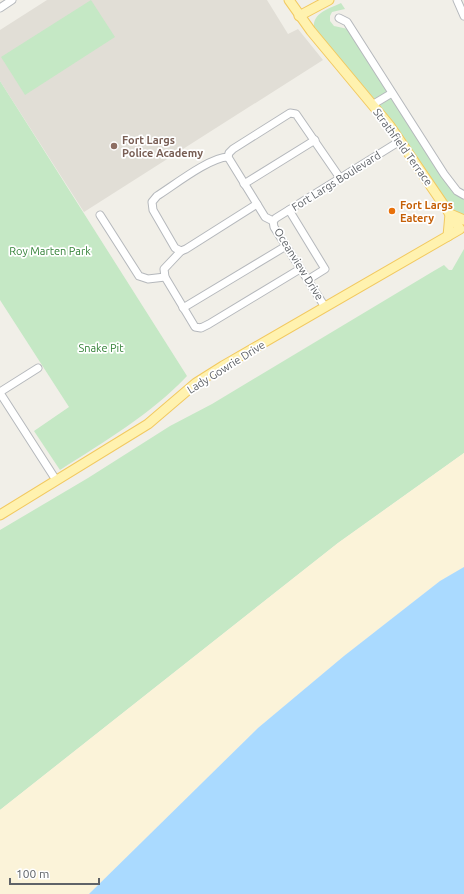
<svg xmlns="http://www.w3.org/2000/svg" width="464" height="894" font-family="Ubuntu,sans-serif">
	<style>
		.education { fill: #e1ded6 }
		.green { fill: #c5e8c5 }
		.sand { fill: #fbf3d9 }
		.water { fill: #aadaff }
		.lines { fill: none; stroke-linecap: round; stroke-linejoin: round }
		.minor-casing { stroke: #b5b8bc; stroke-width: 9 }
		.major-casing { stroke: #f2c960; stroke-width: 11 }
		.minor { stroke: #fff; stroke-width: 7 }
		.major { stroke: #fff2af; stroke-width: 9 }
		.education-dot { fill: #8d6e63; stroke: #fff; stroke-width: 1.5 }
		.food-dot { fill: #e8710a; stroke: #fff; stroke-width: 1.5 }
		.labels { text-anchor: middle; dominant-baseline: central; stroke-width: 3.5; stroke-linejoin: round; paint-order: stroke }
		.education-label { font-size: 11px; font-weight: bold; fill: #785e54; stroke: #fff; text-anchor: start }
		.street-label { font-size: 11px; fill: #5f6368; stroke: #fff }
		.food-label { font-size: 11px; font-weight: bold; fill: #c56008; stroke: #fff; text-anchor: start }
		.park-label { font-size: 11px; fill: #348238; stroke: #fff }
	</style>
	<rect width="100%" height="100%" fill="#f1efe8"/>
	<!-- education -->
	<polygon class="education" points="47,0 267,0 288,34 298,29 323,60 84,212 0,81 0,30"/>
	<!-- green -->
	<g class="green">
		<polygon points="91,0 115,37 25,95 1,57"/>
		<path d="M341,3L345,9L332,12L330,16V21L334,26L348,29L386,89V93L375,99L374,100L314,28C312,13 330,8 341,3Z"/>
		<path d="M0,81L187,376C150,415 105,441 60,470L34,431L69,407L0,300Z"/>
		<polygon points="389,98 391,98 457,195 464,198 464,217 450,207 379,106"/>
		<polygon points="464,249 464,453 338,543 0,810 0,530 88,478 170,426 212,404 432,272 444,265 449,270 452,270"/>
	</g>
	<!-- sand -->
	<polygon class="sand" points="464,453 464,567 440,581 344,656 258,728 89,894 0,894 0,810 338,543"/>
	<!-- water -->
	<polygon class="water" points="464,567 464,894 89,894 258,728 344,656 440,581"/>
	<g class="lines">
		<!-- minor casing -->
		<g class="minor-casing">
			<g id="minor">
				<polyline points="457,0 464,16"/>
				<polyline points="0,8 12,0"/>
				<polyline points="339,18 347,22 444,174 457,191 464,195"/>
				<polyline points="372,105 392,93"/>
				<path d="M228,157C210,157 173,186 157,196L152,202L153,210L175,248L181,251L186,249L257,204"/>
				<polyline points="244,184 315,140"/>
				<polyline points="289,210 325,269 309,279"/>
				<polyline points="100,215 139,276 148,279 165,277"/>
				<polyline points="273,221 265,217 228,157 229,153 233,149 290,113 296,114 340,178"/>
				<polyline points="273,221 276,218 400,141"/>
				<polyline points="273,221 274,227 325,307"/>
				<polyline points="181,251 164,269 165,277 195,327 201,328 209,324 300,269"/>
				<polyline points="183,308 286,246"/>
				<polyline points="0,392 38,368"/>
				<polyline points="0,393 56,480"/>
			</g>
		</g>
		<!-- major casing -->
		<g class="major-casing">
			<g id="major">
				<polyline points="299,16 329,0"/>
				<polyline points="448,236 450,214 464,220"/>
				<polyline points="0,515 148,424 196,383 223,366 460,229 390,126 311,31 289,0"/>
			</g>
		</g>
		<!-- minor -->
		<use href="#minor" class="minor"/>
		<!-- major -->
		<use href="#major" class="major"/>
	</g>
	<!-- markers -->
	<circle class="education-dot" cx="114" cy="146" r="4"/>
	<circle class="food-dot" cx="392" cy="211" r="4"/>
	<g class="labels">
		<!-- education labels -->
		<g class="education-label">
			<text x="122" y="140">Fort Largs<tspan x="122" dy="13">Police Academy</tspan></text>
		</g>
		<!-- street labels -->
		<g class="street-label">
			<text transform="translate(403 147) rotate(54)">Strathfield Terrace</text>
			<text transform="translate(336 181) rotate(-32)">Fort Largs Boulevard</text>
			<text transform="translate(299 264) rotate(58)">Oceanview Drive</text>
			<text transform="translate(226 367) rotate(-32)">Lady Gowrie Drive</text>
		</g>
		<!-- food labels -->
		<g class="food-label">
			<text x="400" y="205">Fort Largs<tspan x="400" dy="13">Eatery</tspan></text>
		</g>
		<!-- park labels -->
		<g class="park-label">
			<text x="50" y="251">Roy Marten Park</text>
			<text x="101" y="348">Snake Pit</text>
		</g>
	</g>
	<!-- scale -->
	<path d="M10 878v6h89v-6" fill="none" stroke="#5f6368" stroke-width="2"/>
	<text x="16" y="878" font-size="12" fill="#5f6368" stroke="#ffffff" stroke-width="3" paint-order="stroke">100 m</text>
</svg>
